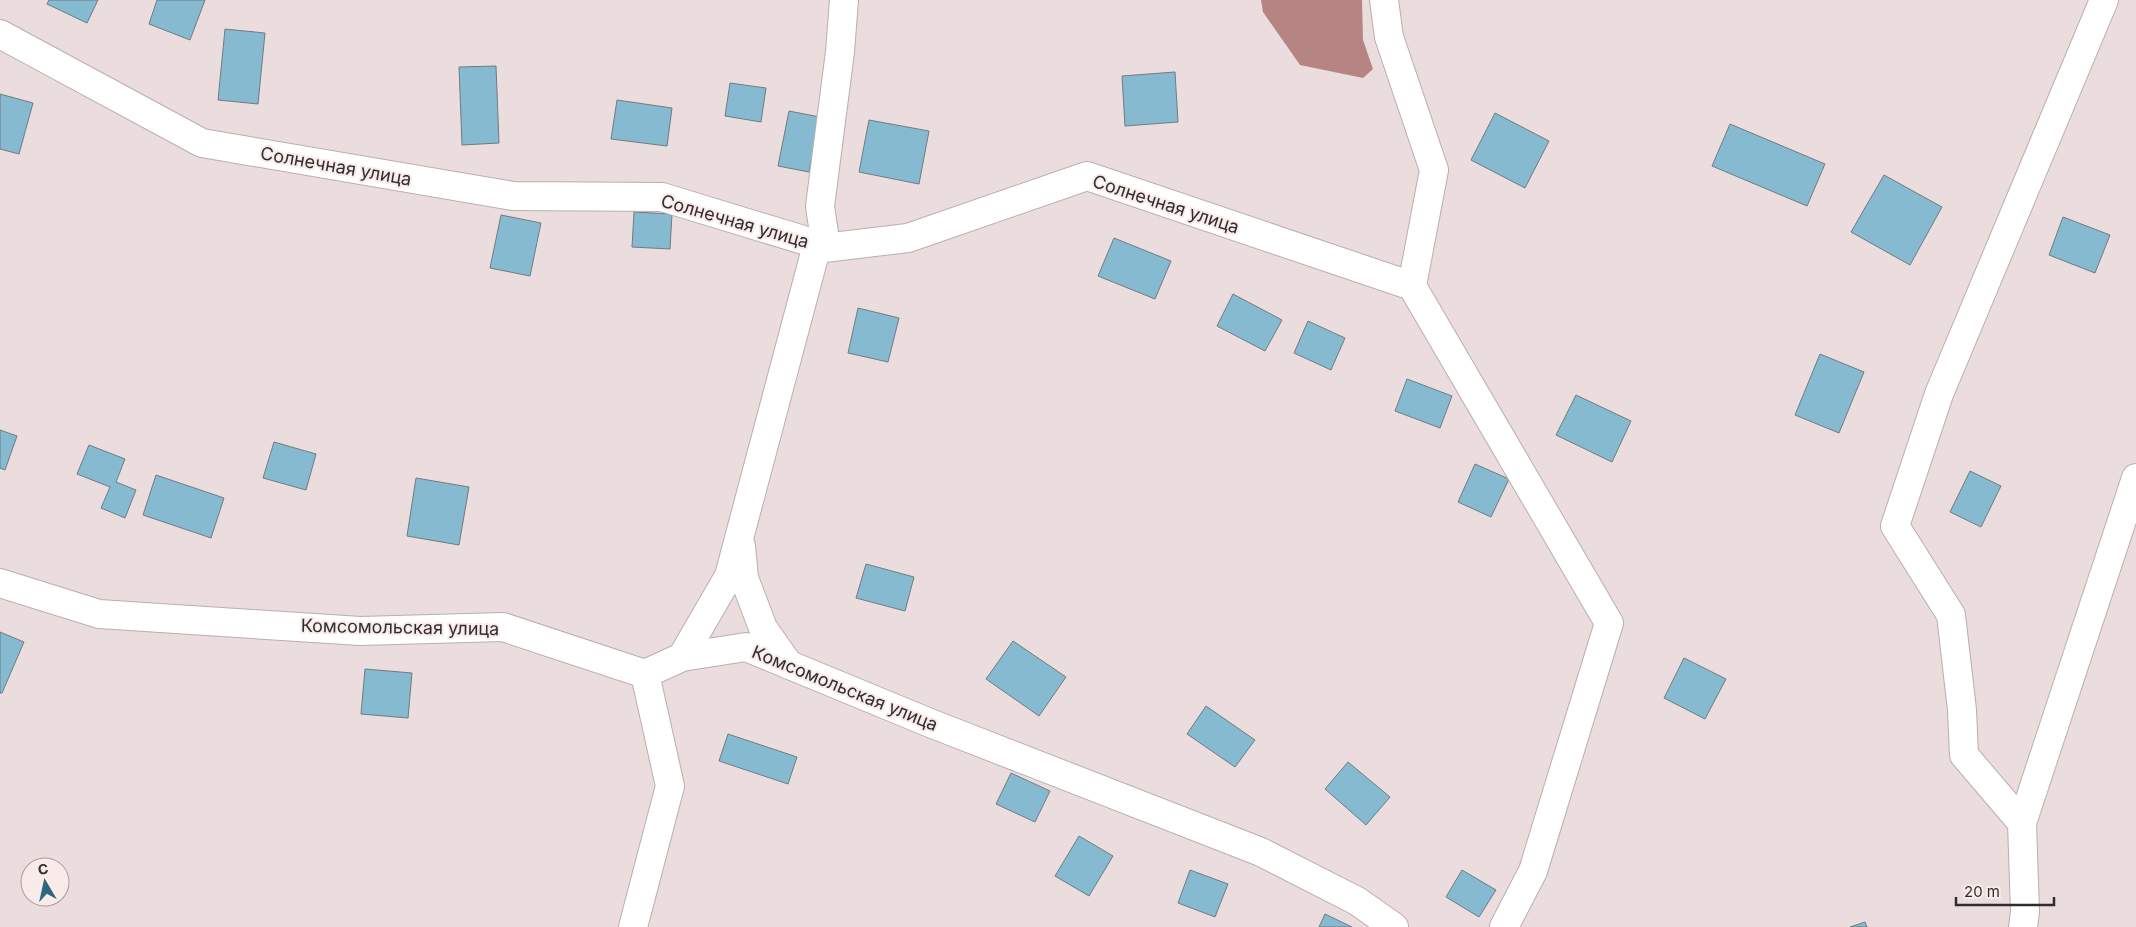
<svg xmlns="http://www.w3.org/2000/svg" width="2136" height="927" font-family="Inter,sans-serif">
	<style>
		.water { fill: #b78484 }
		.building { fill: #85bad0; stroke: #717b80 }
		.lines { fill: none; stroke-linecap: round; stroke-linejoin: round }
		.minor-casing { stroke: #bbaeae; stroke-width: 30 }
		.minor { stroke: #fff; stroke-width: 28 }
		.labels { text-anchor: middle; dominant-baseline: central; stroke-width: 4; stroke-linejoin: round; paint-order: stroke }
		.street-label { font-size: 18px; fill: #322d2d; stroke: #f8ebea }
	</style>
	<rect width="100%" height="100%" fill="#ebdddd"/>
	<!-- water -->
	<polygon class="water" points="1261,0 1362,0 1363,40 1373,69 1363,78 1300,65 1263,12"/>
	<!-- building -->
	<g class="building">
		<polygon points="49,0 98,0 87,23 47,4"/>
		<polygon points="157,0 205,0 190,40 149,24"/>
		<polygon points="225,29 265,33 258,104 218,100"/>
		<polygon points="496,66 499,143 462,145 459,67"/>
		<polygon points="1175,72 1178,122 1125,126 1122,76"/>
		<polygon points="730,83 766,88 761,122 725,116"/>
		<polygon points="0,94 33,103 19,154 0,149"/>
		<polygon points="617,100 672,108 667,146 611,139"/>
		<polygon points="789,111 820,117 809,172 778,166"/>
		<polygon points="1495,113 1549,141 1525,188 1471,160"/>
		<polygon points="869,120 929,131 919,184 859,172"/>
		<polygon points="1730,124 1825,164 1807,206 1712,166"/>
		<polygon points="1884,175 1942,207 1910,265 1851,232"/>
		<polygon points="634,212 672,214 670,249 632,247"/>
		<polygon points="501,215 541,223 530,276 490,268"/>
		<polygon points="2063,217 2110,235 2095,273 2049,255"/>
		<polygon points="1114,238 1171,261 1155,299 1098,276"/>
		<polygon points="1233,294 1282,320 1265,351 1217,326"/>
		<polygon points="858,308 899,318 888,362 848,353"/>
		<polygon points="1308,321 1345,338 1331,370 1294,353"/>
		<polygon points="1820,354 1864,372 1839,433 1795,415"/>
		<polygon points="1407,379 1452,396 1440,428 1395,411"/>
		<polygon points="1576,395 1631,421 1612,462 1556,435"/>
		<polygon points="0,430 17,436 5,470 0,468"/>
		<polygon points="274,442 316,454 306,490 263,478"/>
		<polygon points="89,445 125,459 116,482 136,490 125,518 101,508 110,487 77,474"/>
		<polygon points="1475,464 1509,479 1491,517 1458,502"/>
		<polygon points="1970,471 2001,486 1981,527 1950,512"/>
		<polygon points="156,475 224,498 211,538 143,515"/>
		<polygon points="416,478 469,487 459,545 407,536"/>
		<polygon points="866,564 914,577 905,611 856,598"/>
		<polygon points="0,632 24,642 2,693 0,693"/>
		<polygon points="1013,641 1066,677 1039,716 986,679"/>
		<polygon points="1684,658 1726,679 1705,719 1664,698"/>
		<polygon points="365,669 412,673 408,718 361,714"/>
		<polygon points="1206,706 1255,740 1235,767 1187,734"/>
		<polygon points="728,734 797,757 788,784 719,761"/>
		<polygon points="1348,762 1390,797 1366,825 1325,789"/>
		<polygon points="1011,773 1050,791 1035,822 996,804"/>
		<polygon points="1079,836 1113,856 1089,896 1055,876"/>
		<polygon points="1190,870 1228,884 1215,917 1178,903"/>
		<polygon points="1462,870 1496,890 1479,917 1446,897"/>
		<polygon points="1325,914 1352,927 1319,927"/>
		<polygon points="1865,922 1867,927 1850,927"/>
	</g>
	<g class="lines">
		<!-- minor casing -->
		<g class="minor-casing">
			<g id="minor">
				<polyline points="1384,0 1389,37 1434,170 1412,286 1609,623 1533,871 1504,927"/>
				<polyline points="0,34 202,143 513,196 662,197 826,247"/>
				<polyline points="826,247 820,206 840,52 844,0"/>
				<polyline points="741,546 744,578 763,628 789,665"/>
				<polyline points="0,583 99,614 360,631 503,627 645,674 682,657 746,647 930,723 1261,852 1357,901 1394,927"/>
				<polyline points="682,657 729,576 816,249 908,238 1087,176 1412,286"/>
				<polyline points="2022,823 2136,478"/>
				<polyline points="633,927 670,786 645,674"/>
				<polyline points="2023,927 2025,912 2022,823 1964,755 1962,710 1951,615 1895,526 1939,394 2104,0"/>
			</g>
		</g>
		<!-- minor -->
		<use href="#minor" class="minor"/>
	</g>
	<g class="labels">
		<!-- street labels -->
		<g class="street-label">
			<text transform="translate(336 166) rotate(10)">Солнечная улица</text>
			<text transform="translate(1166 204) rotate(18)">Солнечная улица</text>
			<text transform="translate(735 221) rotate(16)">Солнечная улица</text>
			<text transform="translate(400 627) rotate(1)">Комсомольская улица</text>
			<text transform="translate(845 688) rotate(22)">Комсомольская улица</text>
		</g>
	</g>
	<!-- north arrow -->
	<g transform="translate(45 882) rotate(351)"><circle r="24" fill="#f8ebea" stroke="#a99f9e"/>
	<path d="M0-4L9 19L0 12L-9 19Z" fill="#2b687e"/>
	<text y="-8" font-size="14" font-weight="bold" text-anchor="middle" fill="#322d2d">С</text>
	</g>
	<!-- scale -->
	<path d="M1956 897v8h98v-8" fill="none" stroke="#322d2d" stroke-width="2.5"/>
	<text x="1964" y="897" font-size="15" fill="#322d2d" stroke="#f8ebea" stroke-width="4" paint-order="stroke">20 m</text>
</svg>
